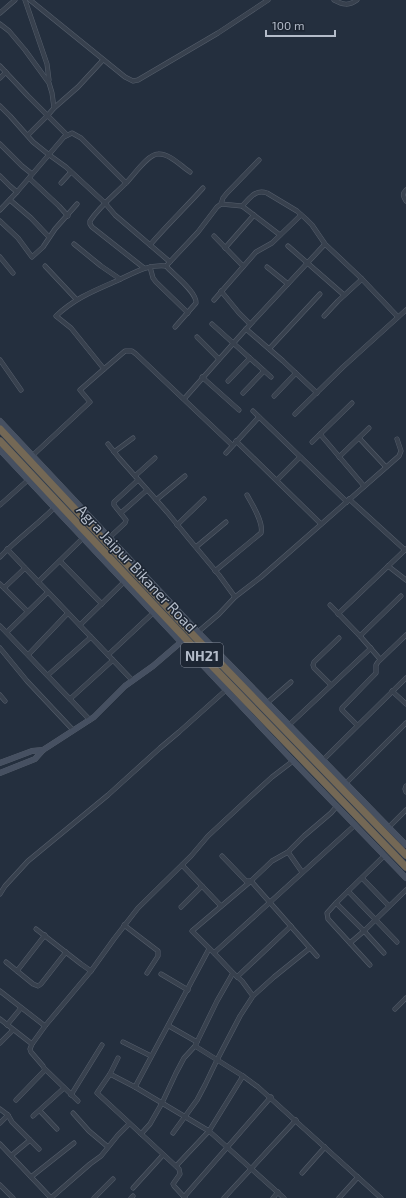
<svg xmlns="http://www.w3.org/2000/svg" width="406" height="1198" font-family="'Exo 2',sans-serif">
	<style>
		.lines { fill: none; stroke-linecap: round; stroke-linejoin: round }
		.street-casing { stroke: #565f6c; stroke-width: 5 }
		.secondary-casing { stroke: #565f6c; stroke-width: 6 }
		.highway-casing { stroke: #434c59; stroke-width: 8 }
		.street { stroke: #38414e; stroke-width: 4 }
		.secondary { stroke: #465061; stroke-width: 5.5 }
		.highway { stroke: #746855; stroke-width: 7 }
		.labels { text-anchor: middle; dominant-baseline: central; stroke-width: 3; stroke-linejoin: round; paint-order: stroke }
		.shield { fill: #1d2633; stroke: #878f9c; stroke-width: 1 }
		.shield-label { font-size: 14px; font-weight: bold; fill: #b4bcc9 }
		.street-label { font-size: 15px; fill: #b4bcc9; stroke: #1d2633 }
	</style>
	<rect width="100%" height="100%" fill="#242f3e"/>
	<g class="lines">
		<!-- street casing -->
		<g class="street-casing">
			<g id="street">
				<polyline points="25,0 47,64 49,80"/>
				<polyline points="30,0 125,77 133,81 138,80 218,33 268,0"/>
				<path d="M334,0C343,5 349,6 357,0"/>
				<polyline points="0,13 15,0"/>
				<polyline points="0,24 9,31 25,50 49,83 52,93 54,108 48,115 28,135"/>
				<polyline points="0,66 28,96 67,135"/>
				<polyline points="0,78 6,72"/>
				<polyline points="0,106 10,116 33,142 48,154 66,167 105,203 115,215 170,262"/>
				<polyline points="54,108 78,87 103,60"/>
				<polyline points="0,144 22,166 32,174"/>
				<polyline points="0,176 10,186 17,192"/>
				<polyline points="29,178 59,206 68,216"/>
				<polyline points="61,183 71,172"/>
				<path d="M406,190C402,194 403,196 406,201"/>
				<polyline points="10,200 31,218 49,237"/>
				<polyline points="221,204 223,198 227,193 259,160"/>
				<polyline points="242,206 280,235"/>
				<polyline points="0,210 17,192 64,137 72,133 81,138 126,183"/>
				<polyline points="0,221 18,238 32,257 43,247 55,229 77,204"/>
				<polyline points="214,236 243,266"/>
				<polyline points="74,244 101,266 120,279"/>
				<path d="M150,245C167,225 186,207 203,188"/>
				<polyline points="288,246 344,295"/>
				<polyline points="225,248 254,215"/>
				<polyline points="0,257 13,273"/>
				<polyline points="45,266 76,299"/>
				<path d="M166,266C173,274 197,292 196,303L175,327"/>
				<polyline points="150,267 153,278 156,282 188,313"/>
				<polyline points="267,267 288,284"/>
				<path d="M144,268L92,227L90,224V221C100,206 114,195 126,183C134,175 148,154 158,154C169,153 181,166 190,172"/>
				<polyline points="221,291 239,313 250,324"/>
				<polyline points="214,300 256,252 272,243 301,215"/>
				<polyline points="324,316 338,301 362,279"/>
				<polyline points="212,324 271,377"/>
				<polyline points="246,329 283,361 317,393"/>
				<polyline points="197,337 219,359"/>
				<polyline points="269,349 320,294"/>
				<polyline points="0,360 21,390"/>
				<polyline points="104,369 125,351 132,351 136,354 232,445"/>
				<polyline points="202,377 239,410"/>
				<polyline points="228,381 250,358"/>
				<polyline points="243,393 264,371"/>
				<polyline points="274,396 296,373"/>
				<polyline points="184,399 246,329 325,244"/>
				<polyline points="253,411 347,502"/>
				<polyline points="295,414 343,367 406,310"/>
				<polyline points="320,434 364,486"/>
				<polyline points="359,438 386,467"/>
				<polyline points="236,441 321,524"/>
				<polyline points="312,442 352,403"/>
				<polyline points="108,444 119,458 167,512 189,539 219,575 235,597"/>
				<polyline points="114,452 133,438"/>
				<polyline points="226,453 259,417"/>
				<path d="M32,456L90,402L80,390L104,369L71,328L56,316C74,299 91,292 114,282C131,275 145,264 166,266L198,232L217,207L221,204L242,206C250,198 255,189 267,193L297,211L306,219L312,225L325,244L360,277L398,317"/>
				<polyline points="339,457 369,428"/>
				<polyline points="135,476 155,458"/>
				<polyline points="277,480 300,457"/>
				<polyline points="349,499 405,550"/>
				<polyline points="156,500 185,476"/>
				<polyline points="0,505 28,480"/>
				<polyline points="121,513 147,490"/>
				<polyline points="177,525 204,499"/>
				<polyline points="109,538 125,523 126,520 114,505 114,502 138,480"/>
				<polyline points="196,547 226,522"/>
				<polyline points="7,549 132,680"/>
				<path d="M0,557C17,539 37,525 54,508"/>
				<polyline points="60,561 102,604"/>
				<polyline points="388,566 406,580"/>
				<path d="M215,571L261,533C264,523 252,504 247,495"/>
				<polyline points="38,582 83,538"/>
				<polyline points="0,584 27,611"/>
				<polyline points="4,588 25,568"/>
				<polyline points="330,605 360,636 380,659"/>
				<polyline points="338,614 406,549"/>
				<polyline points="80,625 124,582"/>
				<polyline points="0,626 90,720"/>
				<polyline points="7,632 48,592"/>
				<polyline points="198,632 219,614 235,597 261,577 399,456 401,451 397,439"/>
				<polyline points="360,636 401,596"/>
				<polyline points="0,648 27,681 73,730"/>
				<polyline points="28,655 68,613"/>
				<polyline points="108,655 153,613"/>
				<polyline points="48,675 91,637"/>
				<polyline points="331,685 314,668 313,665 314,662 339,638"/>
				<polyline points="392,691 406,704"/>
				<polyline points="0,695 5,701"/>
				<polyline points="70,699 113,660"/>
				<polyline points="267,703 291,682"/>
				<polyline points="289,725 371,648"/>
				<polyline points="357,725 342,710 342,708 376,673 376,665 378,662 406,635"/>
				<polyline points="323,760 406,678"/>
				<polyline points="346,783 406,723"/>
				<polyline points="406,786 405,789 406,792"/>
				<polyline points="389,827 406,810"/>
				<polyline points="288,852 302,872"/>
				<polyline points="222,856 246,881 251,881 317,956"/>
				<polyline points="384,856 336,903 364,931 406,890"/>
				<polyline points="182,865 221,906"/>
				<polyline points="362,878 389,906"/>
				<polyline points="348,891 397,942"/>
				<polyline points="0,894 5,886 28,861 108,795 160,748 179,732 226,690"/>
				<polyline points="336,903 327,913 328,919 370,965"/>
				<polyline points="181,907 202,886"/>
				<polyline points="124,925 158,951 158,956 147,973"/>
				<polyline points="36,929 81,964 91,971"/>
				<polyline points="350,943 364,931 384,953"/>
				<polyline points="214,953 192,931 251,881 272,861 288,852 304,836 331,813 337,806"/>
				<polyline points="6,962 33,984 38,986 41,984 66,952"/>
				<polyline points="17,971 45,935"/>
				<polyline points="161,974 188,990"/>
				<polyline points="237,977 291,926"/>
				<polyline points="0,991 45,1026"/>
				<polyline points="253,996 274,977 310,948"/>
				<polyline points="395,1009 406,998"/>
				<polyline points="0,1019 32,1044"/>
				<polyline points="7,1025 21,1008"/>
				<polyline points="169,1026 197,1042"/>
				<polyline points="123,1042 151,1056"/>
				<polyline points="0,1043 13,1030"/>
				<polyline points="195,1046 243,1076 258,1087 381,1198"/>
				<polyline points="45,1069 78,1101"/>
				<polyline points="110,1074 118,1058"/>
				<polyline points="135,1087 209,949"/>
				<polyline points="71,1095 102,1045"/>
				<polyline points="16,1100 45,1070 43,1066 31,1052 30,1049 32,1044 45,1026 91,971 114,939 138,908 191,856 208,836 250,797 272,777 293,761"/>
				<polyline points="0,1109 8,1115 12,1122 39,1149"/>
				<polyline points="40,1111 57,1129"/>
				<polyline points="73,1113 89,1131 108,1147"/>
				<polyline points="33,1116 64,1088"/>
				<polyline points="0,1123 8,1115"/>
				<polyline points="173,1133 197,1100 205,1085 217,1060 240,1016 253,996 242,981 233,973"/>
				<polyline points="141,1134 150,1124 162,1103 176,1073 184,1058 195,1046 217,1001 233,973 214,953 355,825"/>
				<polyline points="0,1144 51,1198"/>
				<polyline points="12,1155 30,1140"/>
				<polyline points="176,1166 209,1131 243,1076"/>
				<polyline points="302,1173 325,1147"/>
				<polyline points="31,1177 74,1143"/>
				<polyline points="0,1185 13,1198"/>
				<polyline points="133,1188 163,1155"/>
				<polyline points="184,1197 271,1097"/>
				<polyline points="51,1198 90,1164 101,1156 118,1135 129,1124"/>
				<polyline points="94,1198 113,1179"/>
				<polyline points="131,1198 133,1196"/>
				<polyline points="185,1198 174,1186 173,1184 180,1174 179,1169 97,1093 110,1074 135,1087 209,1131 284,1198"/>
				<polyline points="224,1198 296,1120"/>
				<polyline points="273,1198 278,1192"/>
				<polyline points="339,1198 358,1177"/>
			</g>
		</g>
		<!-- secondary casing -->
		<g class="secondary-casing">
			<g id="secondary">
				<polyline points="0,421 198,632 406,845"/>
				<polyline points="0,450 293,761 406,878"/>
				<polyline points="0,763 32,751 43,750"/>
				<polyline points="0,773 35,759 43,750 94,717 125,686 153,666 181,642"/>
			</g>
		</g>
		<!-- highway casing -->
		<g class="highway-casing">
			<g id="highway">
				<polyline points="0,429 194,636 406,855"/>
				<polyline points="0,441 185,638 406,867"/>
			</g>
		</g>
		<!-- street -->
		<use href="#street" class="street"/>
		<!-- secondary -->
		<use href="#secondary" class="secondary"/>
		<!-- highway -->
		<use href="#highway" class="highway"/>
	</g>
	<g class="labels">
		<!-- shield labels -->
		<rect class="shield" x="181" y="643" width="42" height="24" rx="3"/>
		<g class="shield-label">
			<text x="202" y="655">NH21</text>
		</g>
		<!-- street labels -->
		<g class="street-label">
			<text transform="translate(137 568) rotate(47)">Agra Jaipur Bikaner Road</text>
		</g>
	</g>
	<!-- scale -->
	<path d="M266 30v6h69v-6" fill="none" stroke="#b4bcc9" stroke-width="2"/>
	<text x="272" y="30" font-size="12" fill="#b4bcc9" stroke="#1d2633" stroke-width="3" paint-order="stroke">100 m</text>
</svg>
